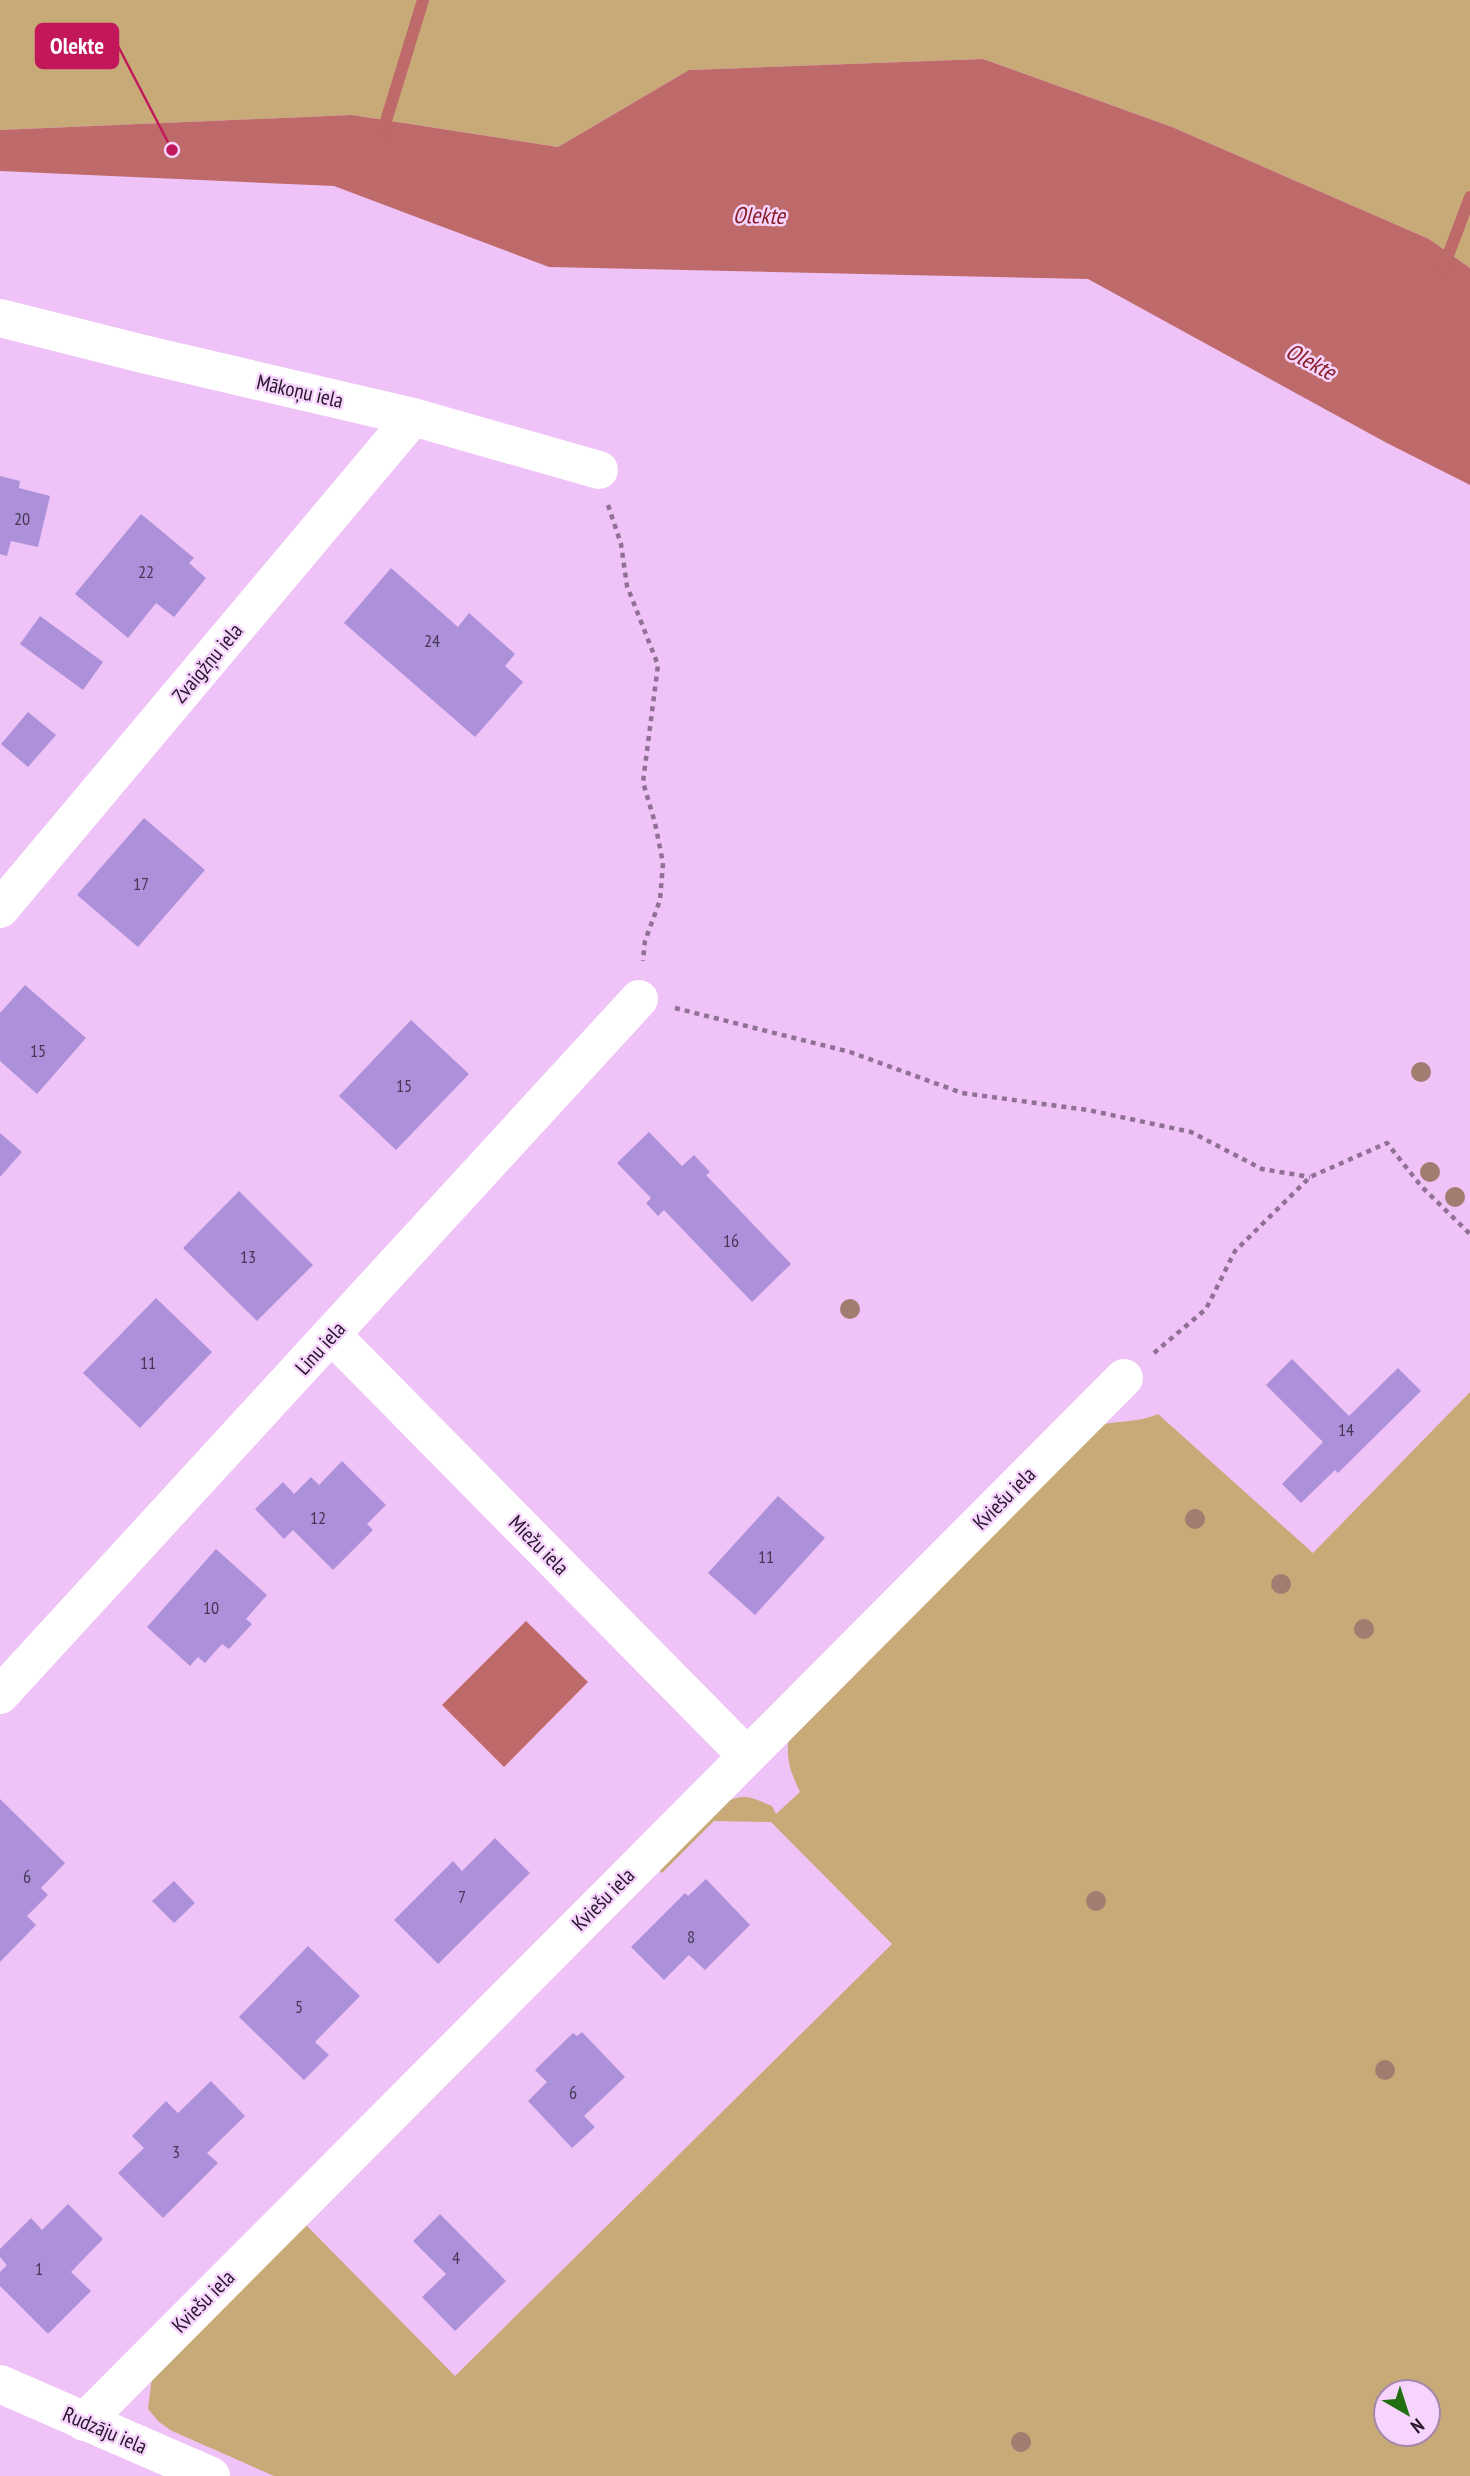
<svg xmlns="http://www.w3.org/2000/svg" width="1470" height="2476" font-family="'PT Sans Narrow',sans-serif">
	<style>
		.green { fill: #c7aa78; fill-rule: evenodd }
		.water { fill: #bf6a6a }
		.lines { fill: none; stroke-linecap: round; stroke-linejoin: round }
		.stream { stroke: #bf6a6a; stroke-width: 12 }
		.building { fill: #ac91da }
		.path { stroke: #907196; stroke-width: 4.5; stroke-dasharray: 5 5; stroke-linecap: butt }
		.minor { stroke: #fff; stroke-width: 38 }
		.tree { fill: #a17d71 }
		.labels { text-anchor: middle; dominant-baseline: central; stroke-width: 5; stroke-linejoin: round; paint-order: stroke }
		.number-label { font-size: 18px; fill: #483656 }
		.street-label { font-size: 21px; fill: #27172a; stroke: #f7d4fd }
		.water-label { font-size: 23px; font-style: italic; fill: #871f29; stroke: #f7d4fd }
		.leader { fill: none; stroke: #c2185b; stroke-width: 2.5 }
		.callout-dot { fill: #c2185b; stroke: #f7d4fd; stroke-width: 2.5 }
		.callout { fill: #c2185b; stroke: #c2185b; stroke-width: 2.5 }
		.callout-label { font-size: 23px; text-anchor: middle; font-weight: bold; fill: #fff }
	</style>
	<rect width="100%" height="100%" fill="#efc3f7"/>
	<!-- green -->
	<g class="green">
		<polygon points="0,0 1470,0 1470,268 1429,239 1172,127 983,59 689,70 558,147 352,115 0,130"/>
		<path d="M1470,1392V2476H274L172,2431L159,2422L148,2409L154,2361L306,2225L455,2376L892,1944L771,1822L714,1821L662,1873L656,1867C678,1844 713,1796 746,1797C755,1798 764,1803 772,1806L776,1814L800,1792C789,1768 786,1760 789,1734L1100,1425C1120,1420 1139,1423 1158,1414L1313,1553ZM1386,2392H1428V2434H1386Z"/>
	</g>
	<!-- water -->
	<g class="water">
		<polygon points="983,59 1172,127 1429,239 1470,268 1470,485 1385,442 1088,279 549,267 334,186 0,171 0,130 352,115 558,147 689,70"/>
		<polygon points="526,1621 588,1682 504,1767 442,1705"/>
	</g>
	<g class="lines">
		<!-- stream -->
		<g class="stream">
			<polyline points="382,134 423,0"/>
			<polyline points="1443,269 1470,197"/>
		</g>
	</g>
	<!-- building -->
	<g class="building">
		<polygon points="0,476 20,481 19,488 50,496 38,547 11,541 7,556 0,554"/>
		<polygon points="141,514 194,558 189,563 206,578 174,617 156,603 128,638 75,594"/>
		<polygon points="391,568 458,627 469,613 515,654 505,666 523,682 475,737 344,623"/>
		<polygon points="40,616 103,662 83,690 20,644"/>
		<polygon points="28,712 56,735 28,767 1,744"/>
		<polygon points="144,818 205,870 138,947 77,895"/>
		<polygon points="25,985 86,1038 37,1094 0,1061 0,1013"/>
		<polygon points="411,1020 469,1074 396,1150 339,1096"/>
		<polygon points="649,1132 682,1166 694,1155 710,1172 706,1175 791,1264 752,1302 664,1210 658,1216 646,1203 651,1198 617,1163"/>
		<polygon points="0,1133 22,1152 0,1177"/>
		<polygon points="239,1191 313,1265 257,1321 183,1248"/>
		<polygon points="156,1298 212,1352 140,1428 83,1373"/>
		<polygon points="1292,1359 1349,1416 1398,1368 1421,1391 1338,1473 1335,1470 1301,1503 1282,1484 1323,1442 1266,1385"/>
		<polygon points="342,1461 386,1505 367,1524 373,1530 333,1570 293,1530 284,1539 255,1509 283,1482 294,1494 311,1477 319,1485"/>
		<polygon points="778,1496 825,1538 755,1615 708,1573"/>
		<polygon points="216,1549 267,1595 246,1619 252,1624 229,1649 222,1644 205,1663 198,1657 190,1666 147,1627"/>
		<polygon points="0,1799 65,1863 41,1888 48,1895 27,1916 36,1925 0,1962"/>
		<polygon points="495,1838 530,1873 438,1964 394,1920 453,1861 462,1871"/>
		<polygon points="706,1879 750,1925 705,1970 689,1955 664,1980 631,1947 685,1893 688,1896"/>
		<polygon points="174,1881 195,1903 174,1923 152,1901"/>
		<polygon points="308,1946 360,1996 315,2042 329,2055 304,2080 239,2017"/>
		<polygon points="582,2032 625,2077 584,2116 595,2127 572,2148 528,2101 547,2082 535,2070 573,2033 577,2036"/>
		<polygon points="211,2081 245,2116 207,2153 218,2163 163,2218 118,2173 144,2148 132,2136 166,2101 178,2113"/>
		<polygon points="68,2204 103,2239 71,2272 91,2291 48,2334 0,2286 0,2272 7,2265 0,2257 0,2249 31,2218 42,2230"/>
		<polygon points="440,2214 506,2281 455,2331 422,2297 446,2274 413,2241"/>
	</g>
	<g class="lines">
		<!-- path -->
		<g class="path">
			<polyline points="608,505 621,544 627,586 658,665 643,782 655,823 663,863 660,900 645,941 643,961"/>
			<polyline points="675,1008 850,1052 962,1093 1088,1110 1191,1132 1262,1169 1310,1177"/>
			<polyline points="1154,1353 1206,1309 1235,1251 1310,1177 1387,1143 1421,1186 1470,1234"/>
		</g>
		<!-- minor -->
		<g class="minor">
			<polyline points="0,318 143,354 413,417 599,470"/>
			<polyline points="0,909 413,417"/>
			<polyline points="332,1335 746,1755"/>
			<polyline points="0,1695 639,999"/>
			<polyline points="0,2384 211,2476"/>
			<polyline points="84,2422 1124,1378"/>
		</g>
	</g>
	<!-- trees -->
	<g class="tree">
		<circle cx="1421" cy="1072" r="10"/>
		<circle cx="1430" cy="1172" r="10"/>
		<circle cx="1455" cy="1197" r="10"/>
		<circle cx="850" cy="1309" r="10"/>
		<circle cx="1195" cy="1519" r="10"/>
		<circle cx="1281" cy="1584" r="10"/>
		<circle cx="1364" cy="1629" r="10"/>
		<circle cx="1096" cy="1901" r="10"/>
		<circle cx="1385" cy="2070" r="10"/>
		<circle cx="1021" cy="2442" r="10"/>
	</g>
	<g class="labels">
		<!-- number labels -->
		<g class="number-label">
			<text x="22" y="518">20</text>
			<text x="146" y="571">22</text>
			<text x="432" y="640">24</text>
			<text x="141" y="883">17</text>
			<text x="38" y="1050">15</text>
			<text x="404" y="1085">15</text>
			<text x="731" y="1240">16</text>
			<text x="248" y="1256">13</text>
			<text x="148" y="1362">11</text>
			<text x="1346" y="1429">14</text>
			<text x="318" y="1517">12</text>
			<text x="766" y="1556">11</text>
			<text x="211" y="1607">10</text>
			<text x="27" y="1876">6</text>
			<text x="462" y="1896">7</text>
			<text x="691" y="1936">8</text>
			<text x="299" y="2006">5</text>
			<text x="573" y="2092">6</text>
			<text x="176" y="2151">3</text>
			<text x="456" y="2257">4</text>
			<text x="39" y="2268">1</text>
		</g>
		<!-- street labels -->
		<g class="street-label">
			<text transform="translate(300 391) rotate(13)">Mākoņu iela</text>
			<text transform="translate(207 663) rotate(-50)">Zvaigžņu iela</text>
			<text transform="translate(320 1348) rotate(-48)">Linu iela</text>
			<text transform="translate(1004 1498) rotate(-45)">Kviešu iela</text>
			<text transform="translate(539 1545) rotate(45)">Miežu iela</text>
			<text transform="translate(603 1899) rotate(-45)">Kviešu iela</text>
			<text transform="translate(203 2301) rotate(-45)">Kviešu iela</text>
			<text transform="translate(105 2430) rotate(23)">Rudzāju iela</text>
		</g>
		<!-- water labels -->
		<g class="water-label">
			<text transform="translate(759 215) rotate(1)">Olekte</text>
			<text transform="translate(1311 361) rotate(28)">Olekte</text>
		</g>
	</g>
	<!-- callouts -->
	<path class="leader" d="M172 150L118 46"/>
	<circle class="callout-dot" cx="172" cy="150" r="7"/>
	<rect class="callout" x="36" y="24" width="82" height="44" rx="7"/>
	<g class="callout-label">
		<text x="77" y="54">Olekte</text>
	</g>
	<!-- north arrow -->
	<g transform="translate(1407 2413) rotate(141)"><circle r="33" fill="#f7d4fd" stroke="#a488a9" stroke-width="2"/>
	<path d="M0-5L12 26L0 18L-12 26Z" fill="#226f13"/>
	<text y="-10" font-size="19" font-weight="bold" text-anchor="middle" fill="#27172a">N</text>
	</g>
</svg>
